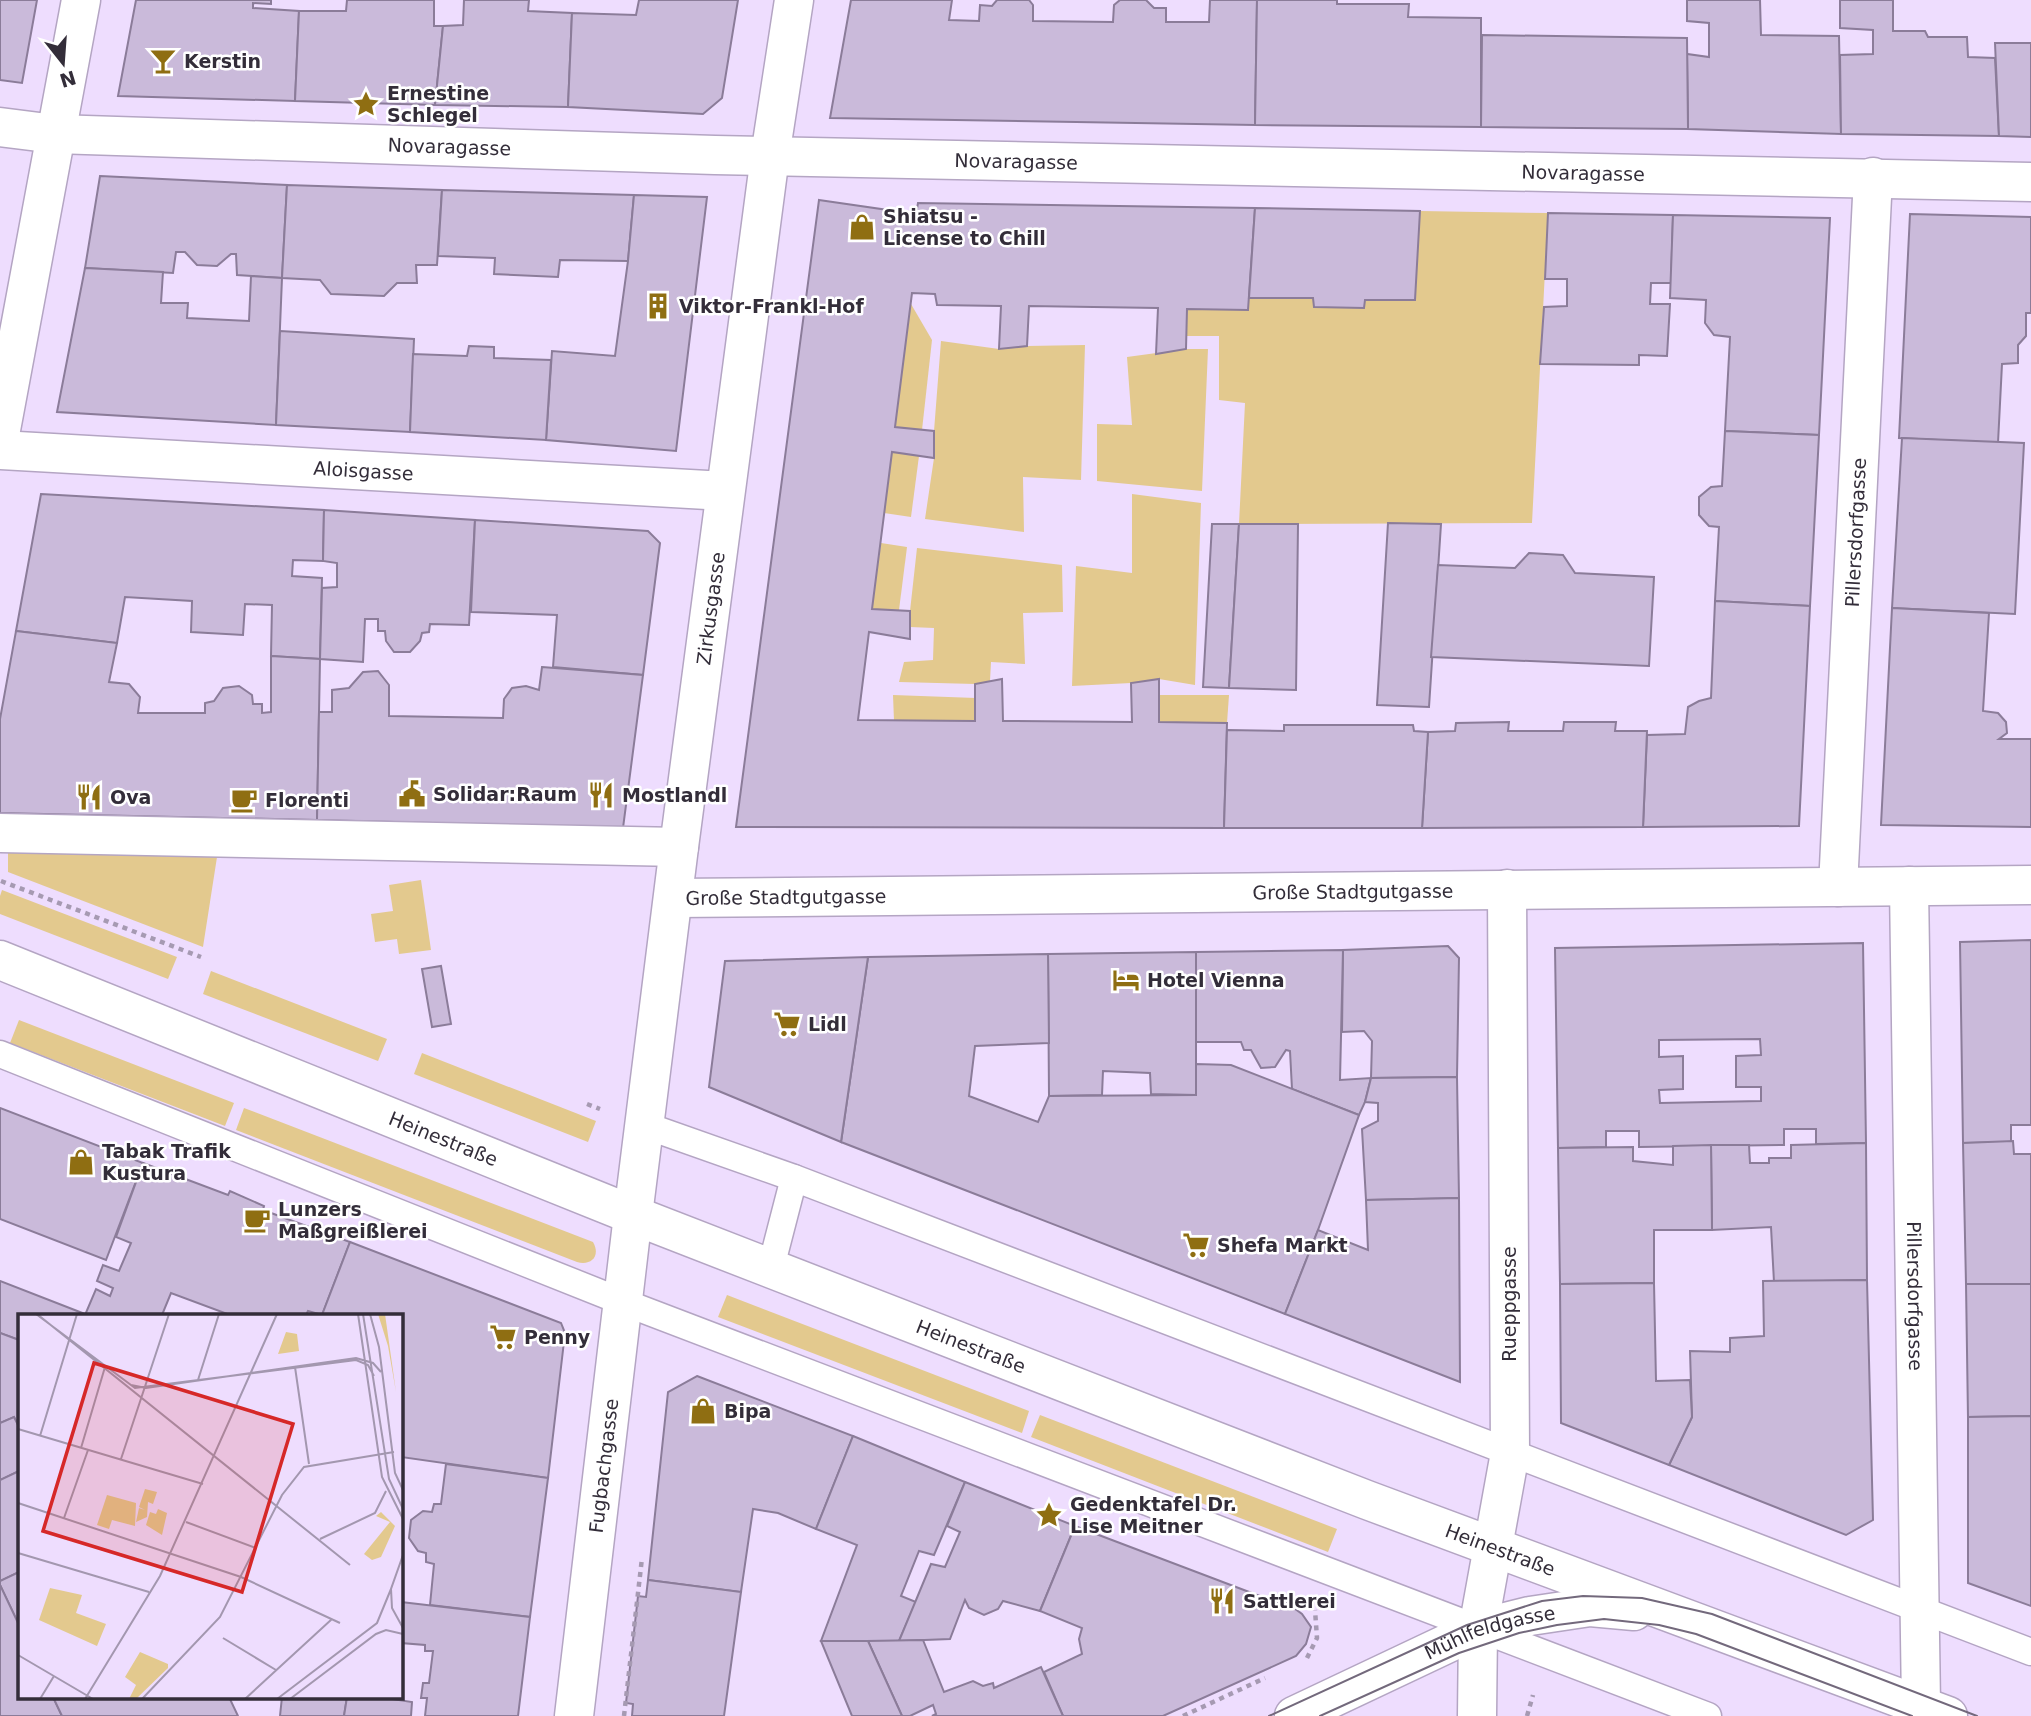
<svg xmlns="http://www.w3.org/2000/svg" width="2031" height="1716" font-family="'DejaVu Sans',sans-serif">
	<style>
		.green { fill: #e3c98e }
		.building { fill: #cabada; stroke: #8b7c99; stroke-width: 2; fill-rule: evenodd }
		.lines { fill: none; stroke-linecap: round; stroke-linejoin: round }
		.lane-casing { stroke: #b4a5c3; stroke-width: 29 }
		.street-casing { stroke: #b4a5c3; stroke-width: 41 }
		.secondary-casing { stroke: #b4a5c3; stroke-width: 41 }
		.path { stroke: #a69ab2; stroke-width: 4.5; stroke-dasharray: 5 5; stroke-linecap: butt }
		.lane { stroke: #fff; stroke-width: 26 }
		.street { stroke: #fff; stroke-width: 38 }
		.secondary { stroke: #fff; stroke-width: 38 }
		.tram { stroke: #73697c; stroke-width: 2 }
		.labels { text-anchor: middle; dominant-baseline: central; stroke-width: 5; stroke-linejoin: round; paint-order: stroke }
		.poi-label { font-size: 19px; font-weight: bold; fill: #332d39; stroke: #fff; text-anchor: start }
		.street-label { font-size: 19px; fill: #332d39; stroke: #fff }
		.inset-road { fill: none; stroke: #a397af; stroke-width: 2 }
		.view { fill: #d62828; fill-opacity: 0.15; stroke: #d62828; stroke-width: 3.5 }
		.inset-edge { fill: none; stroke: #332d39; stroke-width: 3.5 }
	</style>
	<rect width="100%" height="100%" fill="#eeddfe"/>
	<!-- green -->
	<g class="green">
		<polygon points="1420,211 1548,213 1532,523 1239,524 1245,403 1219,400 1219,336 1186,336 1187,309 1248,310 1249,298 1313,298 1315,307 1363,308 1365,300 1415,300"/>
		<polygon points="911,304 932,340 922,430 895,427"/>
		<polygon points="941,341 999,349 1027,346 1085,345 1081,480 1023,477 1024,532 925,519 934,458 934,431"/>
		<polygon points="1186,349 1208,349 1202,491 1097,481 1097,424 1132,425 1127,357"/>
		<polygon points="892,452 919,456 911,517 884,513"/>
		<polygon points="1132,494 1201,503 1195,685 1159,679 1131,683 1072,686 1076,566 1132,573"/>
		<polygon points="881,543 907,547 899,610 872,609"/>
		<polygon points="917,548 1062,565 1063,612 1023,613 1025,664 991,662 990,681 975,684 899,682 904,662 933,660 934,628 910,627 910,611"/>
		<polygon points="893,695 976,698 975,721 894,721"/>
		<polygon points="1159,695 1229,695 1227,723 1159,722"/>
		<polygon points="8,850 217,857 203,947 8,872"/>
		<polygon points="421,880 431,950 399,954 397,939 375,942 371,914 393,911 389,885"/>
		<polygon points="2,890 177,957 168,979 0,914 0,896"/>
		<polygon points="211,971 387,1039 378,1061 203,994"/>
		<polygon points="19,1020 234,1103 225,1126 10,1043"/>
		<polygon points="422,1053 596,1121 588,1142 414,1074"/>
		<path d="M244,1108L593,1242C601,1256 591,1266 577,1262L236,1130Z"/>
		<polygon points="727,1295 1029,1411 1022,1433 718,1317"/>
		<polygon points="1040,1415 1337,1529 1328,1552 1031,1437"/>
	</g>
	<!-- building -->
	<g class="building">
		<polygon points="0,0 37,0 22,83 0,80"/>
		<polygon points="136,0 271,0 271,4 253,3 253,8 299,11 295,101 118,96"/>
		<polygon points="347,0 434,0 434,26 443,26 435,105 295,101 299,11 346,11"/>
		<polygon points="464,0 529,0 528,11 572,13 568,107 435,105 443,26 463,25"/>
		<polygon points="639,0 738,0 722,98 703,114 568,107 572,13 636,15"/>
		<polygon points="851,0 952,0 949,20 979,21 980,5 992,6 997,0 1029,0 1033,5 1033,21 1113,22 1114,5 1120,0 1146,0 1154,8 1166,8 1166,22 1209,22 1210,0 1257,0 1255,125 830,118"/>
		<polygon points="1257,0 1337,0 1337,4 1409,4 1408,17 1481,18 1481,127 1255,125"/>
		<polygon points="1687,0 1760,0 1761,35 1839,36 1841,134 1688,129 1687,54 1709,57 1709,23 1687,21"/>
		<polygon points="1840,0 1893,0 1893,31 1925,31 1928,37 1967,37 1968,57 1995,58 1999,136 1841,134 1840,55 1873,54 1873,30 1840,28"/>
		<polygon points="1482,35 1687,38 1688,129 1481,127"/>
		<polygon points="1995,43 2031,43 2031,137 1999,136"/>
		<polygon points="100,176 287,185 282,278 237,275 236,254 231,254 217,266 197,265 185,252 176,252 173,273 85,268"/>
		<polygon points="287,185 442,190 437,265 416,265 417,283 397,283 384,296 331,294 320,280 282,278"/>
		<polygon points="442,190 634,195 628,261 560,260 558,277 494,274 495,258 438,256"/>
		<polygon points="634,195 707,197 676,451 546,440 552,351 615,356 628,261"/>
		<polygon points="819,200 916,214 918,203 1255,208 1248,310 1187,309 1186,349 1156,354 1158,308 1029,306 1027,346 999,349 1001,306 937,305 935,294 912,293 895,427 934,431 934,458 892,452 872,609 910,611 910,639 869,632 858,720 975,721 975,684 1002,679 1003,721 1132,722 1131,683 1159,679 1159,722 1227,723 1224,828 736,827"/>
		<polygon points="1255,208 1420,211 1415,300 1365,300 1364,308 1314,307 1313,298 1249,298"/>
		<polygon points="1548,213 1673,215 1671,283 1651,283 1650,304 1670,304 1667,356 1639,355 1639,365 1540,364 1544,307 1567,306 1567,279 1545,279"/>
		<polygon points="1910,214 2031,217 2031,313 2026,313 2026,336 2018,345 2018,363 2002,364 1998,443 1899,438"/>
		<polygon points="1673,215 1830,218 1819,435 1725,431 1730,337 1714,335 1705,323 1706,300 1670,298"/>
		<polygon points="85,268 163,272 161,303 188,303 187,318 249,321 251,276 282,278 276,425 57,412"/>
		<polygon points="280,331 414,339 410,432 276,425"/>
		<polygon points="469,346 494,347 494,358 551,360 546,440 410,432 413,354 467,356"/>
		<polygon points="1725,431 1819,435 1810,606 1715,601 1719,527 1709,526 1699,515 1699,497 1711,487 1722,486"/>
		<polygon points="1902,438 2024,443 2015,614 1892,608"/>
		<polygon points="41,494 324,510 323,561 293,560 292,576 322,578 320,659 271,656 272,605 245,604 243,635 191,632 192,601 125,597 117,643 16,631"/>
		<polygon points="324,510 475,520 469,625 430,624 429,632 422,633 420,641 410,652 394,652 386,641 385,631 378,631 378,619 365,619 363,662 320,659 322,588 337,587 337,563 323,561"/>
		<polygon points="475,520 648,531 660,543 643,675 553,667 557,615 471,612"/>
		<polygon points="1388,523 1441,524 1429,707 1377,705"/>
		<polygon points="1212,524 1239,524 1229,688 1203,687"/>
		<polygon points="1239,524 1298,524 1296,690 1229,688"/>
		<polygon points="1529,553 1563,555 1575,573 1654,577 1649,666 1431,657 1438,565 1515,568"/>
		<polygon points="1715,601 1810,606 1799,826 1643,827 1647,735 1685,734 1688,707 1699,701 1711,698"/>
		<polygon points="1892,608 1989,613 1983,711 1998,713 2006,722 2007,733 1999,739 2031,739 2031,827 1881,825"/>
		<polygon points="16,631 117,643 109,682 129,684 140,697 138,713 205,713 205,703 214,701 223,688 239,686 252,695 253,704 262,704 262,713 271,712 271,656 320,659 317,820 0,813 0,719"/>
		<polygon points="542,667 643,675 623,828 317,820 319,712 332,712 332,690 349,688 363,672 378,671 389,685 389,716 503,718 504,699 512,688 526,686 539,690"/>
		<polygon points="1509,722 1508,731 1563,731 1564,722 1616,722 1615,731 1647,731 1643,827 1422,828 1428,732 1455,731 1456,723"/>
		<polygon points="1284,725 1413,725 1414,731 1428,732 1422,828 1224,828 1227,730 1284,731"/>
		<polygon points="2031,940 2031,1125 2011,1125 2011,1142 1963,1143 1960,942"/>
		<path d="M1863,943L1866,1143L1816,1144V1129H1784V1145L1639,1147V1131H1606V1147L1558,1148L1555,948ZM1760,1039L1761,1055L1736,1056V1087H1761V1101L1660,1103L1659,1090L1683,1089V1056L1659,1057V1040Z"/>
		<polygon points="1448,946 1459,958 1457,1077 1371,1078 1372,1041 1364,1031 1342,1032 1343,950"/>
		<polygon points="1343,950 1340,1080 1371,1078 1365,1102 1359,1115 1292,1089 1290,1051 1286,1050 1275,1067 1261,1068 1251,1050 1244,1050 1241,1042 1196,1042 1196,952"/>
		<polygon points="1196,952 1196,1095 1151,1094 1150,1073 1103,1071 1102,1095 1049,1096 1048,954"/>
		<polygon points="1048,954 1049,1043 975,1046 969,1096 1038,1122 1049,1096 1196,1095 1196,1064 1231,1065 1359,1115 1318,1230 1285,1314 841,1142 868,957"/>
		<polygon points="868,957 841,1142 709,1087 725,961"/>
		<polygon points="441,966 451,1024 432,1027 422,969"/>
		<polygon points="1457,1077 1459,1198 1366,1200 1362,1129 1378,1121 1378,1103 1365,1102 1371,1078"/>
		<polygon points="0,1108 143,1163 106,1260 0,1219"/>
		<polygon points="2013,1141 2014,1154 2031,1154 2031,1284 1966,1284 1963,1143"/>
		<polygon points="1866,1143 1867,1280 1774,1282 1771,1227 1712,1230 1711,1145 1749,1145 1750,1163 1769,1163 1769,1158 1791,1158 1791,1145"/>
		<polygon points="1711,1145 1712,1230 1654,1230 1654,1283 1560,1284 1558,1148 1633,1147 1633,1161 1673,1165 1673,1146"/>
		<polygon points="143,1163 228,1195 230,1191 264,1206 263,1210 350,1242 322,1315 308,1311 306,1315 230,1315 171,1293 162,1315 85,1315 96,1289 110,1296 113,1288 97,1281 103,1265 119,1271 131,1243 116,1237"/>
		<polygon points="1459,1198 1460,1382 1285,1314 1318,1230 1368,1250 1366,1200"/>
		<polygon points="350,1242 561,1323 565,1333 548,1478 401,1457 401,1315 322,1315"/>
		<polygon points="1867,1280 1873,1520 1846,1535 1669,1465 1692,1417 1690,1351 1730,1352 1730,1338 1764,1336 1763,1281"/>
		<polygon points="0,1281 85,1314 19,1315 19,1340 0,1333"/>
		<polygon points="1654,1283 1656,1381 1690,1380 1692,1417 1669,1465 1561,1423 1560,1284"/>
		<polygon points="1966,1284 2031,1284 2031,1416 1968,1417"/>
		<polygon points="0,1333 19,1340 19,1427 14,1417 0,1423"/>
		<polygon points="697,1376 853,1436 816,1529 778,1513 753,1509 741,1592 648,1580 668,1392"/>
		<polygon points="2031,1416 2031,1606 1968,1583 1968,1417"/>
		<polygon points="14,1417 19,1427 19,1471 0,1480 0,1423"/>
		<polygon points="853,1436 965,1482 934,1555 919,1551 901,1596 916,1602 899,1641 821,1641 857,1545 816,1529"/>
		<polygon points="446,1464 548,1478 530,1617 430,1605 434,1564 426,1562 426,1553 418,1551 409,1538 411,1520 423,1511 432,1512 434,1504 441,1504"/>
		<polygon points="19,1471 19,1572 0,1581 0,1480"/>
		<polygon points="965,1482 1075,1526 1040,1611 1003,1601 998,1609 984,1615 969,1608 965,1600 950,1639 899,1641 931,1564 945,1567 960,1532 947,1526"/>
		<polygon points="1075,1526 1273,1601 1287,1603 1302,1614 1311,1627 1306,1644 1296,1656 1163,1716 1063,1716 1044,1672 1082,1654 1079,1639 1082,1628 1040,1611"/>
		<polygon points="19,1572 19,1625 0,1585 0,1581"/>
		<polygon points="648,1580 741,1592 724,1716 632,1716 633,1704 626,1703 638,1596 646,1597"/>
		<polygon points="0,1585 19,1625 19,1697 53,1697 62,1716 0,1716"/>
		<polygon points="401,1602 530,1617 518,1716 425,1716 427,1698 421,1698 423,1683 429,1683 433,1651 425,1651 425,1645 401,1643"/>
		<polygon points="923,1640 944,1692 973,1681 983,1686 993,1683 994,1688 1041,1667 1063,1716 932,1716 936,1714 933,1705 910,1716 902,1716 868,1641"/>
		<polygon points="821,1641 868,1641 902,1716 852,1716"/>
		<polygon points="53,1697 229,1697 238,1716 62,1716"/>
		<polygon points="282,1697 347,1697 344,1716 280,1716"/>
		<polygon points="347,1697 385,1697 385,1698 412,1702 411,1716 344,1716"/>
	</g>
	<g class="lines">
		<!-- lane casing -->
		<g class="lane-casing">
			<g id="lane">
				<polyline points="0,1054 623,1302 1708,1716"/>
				<polyline points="644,1125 794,1178 2031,1652"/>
				<polyline points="771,1267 794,1178"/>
			</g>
		</g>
		<!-- street casing -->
		<g class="street-casing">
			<g id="street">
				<path id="s1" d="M0,127L55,134L715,155L2031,182"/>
				<polyline points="0,435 81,0"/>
				<path id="s2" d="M0,450L725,491"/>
				<polyline points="0,833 679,847"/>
				<path id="s3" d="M1909,886L1921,1705"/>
				<path id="s4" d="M1838,887L1873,177"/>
				<path id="s5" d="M674,898L2031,885"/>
				<path id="s6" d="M574,1716L633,1215L679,847L770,156L794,0"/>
				<polyline points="1477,1716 1478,1629 1510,1453 1507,889"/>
			</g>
		</g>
		<!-- secondary casing -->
		<g class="secondary-casing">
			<g id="secondary">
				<path id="s7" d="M0,960L633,1215L1367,1500L1948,1716"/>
				<path id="s8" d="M1294,1716L1478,1629L1530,1616L1590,1607L1634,1611"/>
			</g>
		</g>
		<!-- path -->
		<g class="path">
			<polyline points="1,881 201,957"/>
			<polyline points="587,1104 600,1109"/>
			<polyline points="1307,1658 1317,1638 1315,1610"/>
			<polyline points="624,1716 642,1558"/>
			<polyline points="1183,1716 1265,1678"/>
			<polyline points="1527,1716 1533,1695"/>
		</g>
		<!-- lane -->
		<use href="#lane" class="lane"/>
		<!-- street -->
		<use href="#street" class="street"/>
		<!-- secondary -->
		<use href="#secondary" class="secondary"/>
		<!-- tram -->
		<g class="tram">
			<polyline points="1269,1716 1467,1625 1542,1601 1583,1596 1642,1598 1712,1614 1977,1716"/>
			<polyline points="1320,1716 1459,1653 1519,1633 1557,1625 1604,1619 1659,1625 1696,1634 1912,1716"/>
		</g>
	</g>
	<!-- icons -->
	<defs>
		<g id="bar-bare" transform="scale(2.1)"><path d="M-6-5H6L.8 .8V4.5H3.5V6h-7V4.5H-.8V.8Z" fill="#8f6e12" stroke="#fff" stroke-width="2.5" paint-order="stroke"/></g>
		<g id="sight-bare" transform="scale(2.1)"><path d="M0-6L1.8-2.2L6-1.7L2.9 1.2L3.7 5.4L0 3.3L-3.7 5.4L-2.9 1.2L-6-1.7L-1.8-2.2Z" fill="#8f6e12" stroke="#fff" stroke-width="2.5" paint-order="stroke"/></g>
		<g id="shop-bare" transform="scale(2.1)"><path d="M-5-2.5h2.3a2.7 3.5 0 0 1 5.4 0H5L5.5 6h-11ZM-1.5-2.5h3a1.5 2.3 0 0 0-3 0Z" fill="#8f6e12" stroke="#fff" stroke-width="2.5" paint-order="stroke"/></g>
		<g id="building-bare" transform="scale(2.1)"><path d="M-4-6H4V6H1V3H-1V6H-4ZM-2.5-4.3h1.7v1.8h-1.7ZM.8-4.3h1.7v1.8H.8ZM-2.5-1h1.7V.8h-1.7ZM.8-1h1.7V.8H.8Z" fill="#8f6e12" stroke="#fff" stroke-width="2.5" paint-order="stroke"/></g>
		<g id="civic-bare" transform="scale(2.1)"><path d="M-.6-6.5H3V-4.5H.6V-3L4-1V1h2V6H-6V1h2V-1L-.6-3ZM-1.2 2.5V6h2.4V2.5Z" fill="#8f6e12" stroke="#fff" stroke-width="2.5" paint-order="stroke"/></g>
		<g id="restaurant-bare" transform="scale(2.1)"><path d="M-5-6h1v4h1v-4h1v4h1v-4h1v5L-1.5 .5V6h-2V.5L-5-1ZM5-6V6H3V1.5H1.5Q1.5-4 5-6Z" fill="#8f6e12" stroke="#fff" stroke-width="2.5" paint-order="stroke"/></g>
		<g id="cafe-bare" transform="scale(2.1)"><path d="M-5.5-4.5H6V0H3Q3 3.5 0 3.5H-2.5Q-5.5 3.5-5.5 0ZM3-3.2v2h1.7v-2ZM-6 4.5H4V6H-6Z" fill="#8f6e12" stroke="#fff" stroke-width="2.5" paint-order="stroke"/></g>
		<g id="hotel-bare" transform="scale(2.1)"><path d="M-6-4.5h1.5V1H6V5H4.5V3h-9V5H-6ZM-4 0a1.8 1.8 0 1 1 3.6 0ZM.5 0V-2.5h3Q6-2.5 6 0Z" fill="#8f6e12" stroke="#fff" stroke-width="2.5" paint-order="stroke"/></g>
		<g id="supermarket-bare" transform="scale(2.1)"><path d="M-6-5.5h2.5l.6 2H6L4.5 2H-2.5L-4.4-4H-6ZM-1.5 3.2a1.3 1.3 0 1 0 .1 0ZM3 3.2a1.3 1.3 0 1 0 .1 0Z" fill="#8f6e12" stroke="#fff" stroke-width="2.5" paint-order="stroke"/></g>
	</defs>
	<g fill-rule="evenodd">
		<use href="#bar-bare" x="163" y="61"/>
		<use href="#sight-bare" x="366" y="104"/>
		<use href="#shop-bare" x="862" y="227"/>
		<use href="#building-bare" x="658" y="306"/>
		<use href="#civic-bare" x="412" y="794"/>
		<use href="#restaurant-bare" x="601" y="795"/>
		<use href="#restaurant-bare" x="89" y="797"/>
		<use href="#cafe-bare" x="244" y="800"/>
		<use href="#hotel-bare" x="1126" y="980"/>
		<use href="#supermarket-bare" x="787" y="1024"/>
		<use href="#shop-bare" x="81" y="1162"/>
		<use href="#cafe-bare" x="257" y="1220"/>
		<use href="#supermarket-bare" x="1196" y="1245"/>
		<use href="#supermarket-bare" x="503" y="1337"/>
		<use href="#shop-bare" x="703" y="1411"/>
		<use href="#sight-bare" x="1049" y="1515"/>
		<use href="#restaurant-bare" x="1222" y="1601"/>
	</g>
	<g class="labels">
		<!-- poi labels -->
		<g class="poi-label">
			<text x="184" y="61">Kerstin</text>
			<text x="387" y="93">Ernestine<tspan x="387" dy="22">Schlegel</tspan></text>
			<text x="883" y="216">Shiatsu -<tspan x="883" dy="22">License to Chill</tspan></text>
			<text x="679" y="306">Viktor-Frankl-Hof</text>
			<text x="433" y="794">Solidar:Raum</text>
			<text x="622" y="795">Mostlandl</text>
			<text x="110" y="797">Ova</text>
			<text x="265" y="800">Florenti</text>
			<text x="1147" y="980">Hotel Vienna</text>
			<text x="808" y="1024">Lidl</text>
			<text x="102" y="1151">Tabak Trafik<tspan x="102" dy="22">Kustura</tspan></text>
			<text x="278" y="1209">Lunzers<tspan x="278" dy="22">Maßgreißlerei</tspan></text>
			<text x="1217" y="1245">Shefa Markt</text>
			<text x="524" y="1337">Penny</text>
			<text x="724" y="1411">Bipa</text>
			<text x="1070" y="1504">Gedenktafel Dr.<tspan x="1070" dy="22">Lise Meitner</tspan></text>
			<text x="1243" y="1601">Sattlerei</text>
		</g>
		<!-- street labels -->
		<g class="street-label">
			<text stroke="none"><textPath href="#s1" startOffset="450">Novaragasse</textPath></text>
			<text stroke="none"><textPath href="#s1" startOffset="1017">Novaragasse</textPath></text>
			<text stroke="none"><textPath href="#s1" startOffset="1584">Novaragasse</textPath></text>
			<text stroke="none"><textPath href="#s2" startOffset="364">Aloisgasse</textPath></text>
			<text stroke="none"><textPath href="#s4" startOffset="355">Pillersdorfgasse</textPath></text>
			<text stroke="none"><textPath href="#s6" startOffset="1116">Zirkusgasse</textPath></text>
			<text stroke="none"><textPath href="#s5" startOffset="679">Große Stadtgutgasse</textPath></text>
			<text stroke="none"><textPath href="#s5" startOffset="112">Große Stadtgutgasse</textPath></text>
			<text stroke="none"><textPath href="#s7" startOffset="478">Heinestraße</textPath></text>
			<text stroke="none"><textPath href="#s3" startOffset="410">Pillersdorfgasse</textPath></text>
			<text transform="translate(1509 1304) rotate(-90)">Rueppgasse</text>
			<text stroke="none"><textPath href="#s7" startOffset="1045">Heinestraße</textPath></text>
			<text stroke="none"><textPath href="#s6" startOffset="252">Fugbachgasse</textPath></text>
			<text stroke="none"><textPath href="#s7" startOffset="1612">Heinestraße</textPath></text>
			<text stroke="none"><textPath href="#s8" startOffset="214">Mühlfeldgasse</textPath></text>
		</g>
	</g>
	<!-- overview -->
	<g transform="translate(18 1314)">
		<rect width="385" height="385" fill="#eeddfe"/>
		<path d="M360,0H367L378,78L370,32ZM268,18L279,20L281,37L260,40ZM127,175L139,178L135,190L130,188L129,203L118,208L121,194L127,196L121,193ZM89,181L118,189L117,212L94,206L91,215L79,211ZM140,195L149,199L144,221L128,211L132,198L138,200ZM363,198L377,212L363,243L354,246L346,240L372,208L358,202ZM32,274L64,281L58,299L88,310L79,332L21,306ZM122,338L150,350V354L118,385H111L118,371L107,363Z" fill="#e3c98e"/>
		<path class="inset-road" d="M18,0L117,74L338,46L350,51L356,62M19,0L332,251M340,0L364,163L385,205M345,0L371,165L385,195M352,0L361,33L377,159L385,176M277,53L291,150M180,66L201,0M113,71L128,74L338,44L355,49L363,58M0,115L185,170M22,122L59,0M63,134L87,53M103,145L151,0M0,189L223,263L322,309M46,204L70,136M168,208L238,234M302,225L357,199L368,177M0,239L131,278M385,241L373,275L374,294L385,314M205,324L258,356M0,341L75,385M22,385L36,362M67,385L142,262L259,0M124,385L202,303L264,181L286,153L376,138M227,385L314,305M259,385L359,309L373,275M272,385L358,320L368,316L385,320"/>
		<path class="view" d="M76,49L275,110L224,278L25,217Z"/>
		<rect width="385" height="385" class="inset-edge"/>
	</g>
	<!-- north arrow -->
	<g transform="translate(63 63) rotate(163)" stroke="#ffffff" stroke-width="5" paint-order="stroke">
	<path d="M0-5L12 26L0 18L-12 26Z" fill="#332d39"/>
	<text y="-10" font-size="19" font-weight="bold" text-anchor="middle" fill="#332d39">N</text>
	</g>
</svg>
